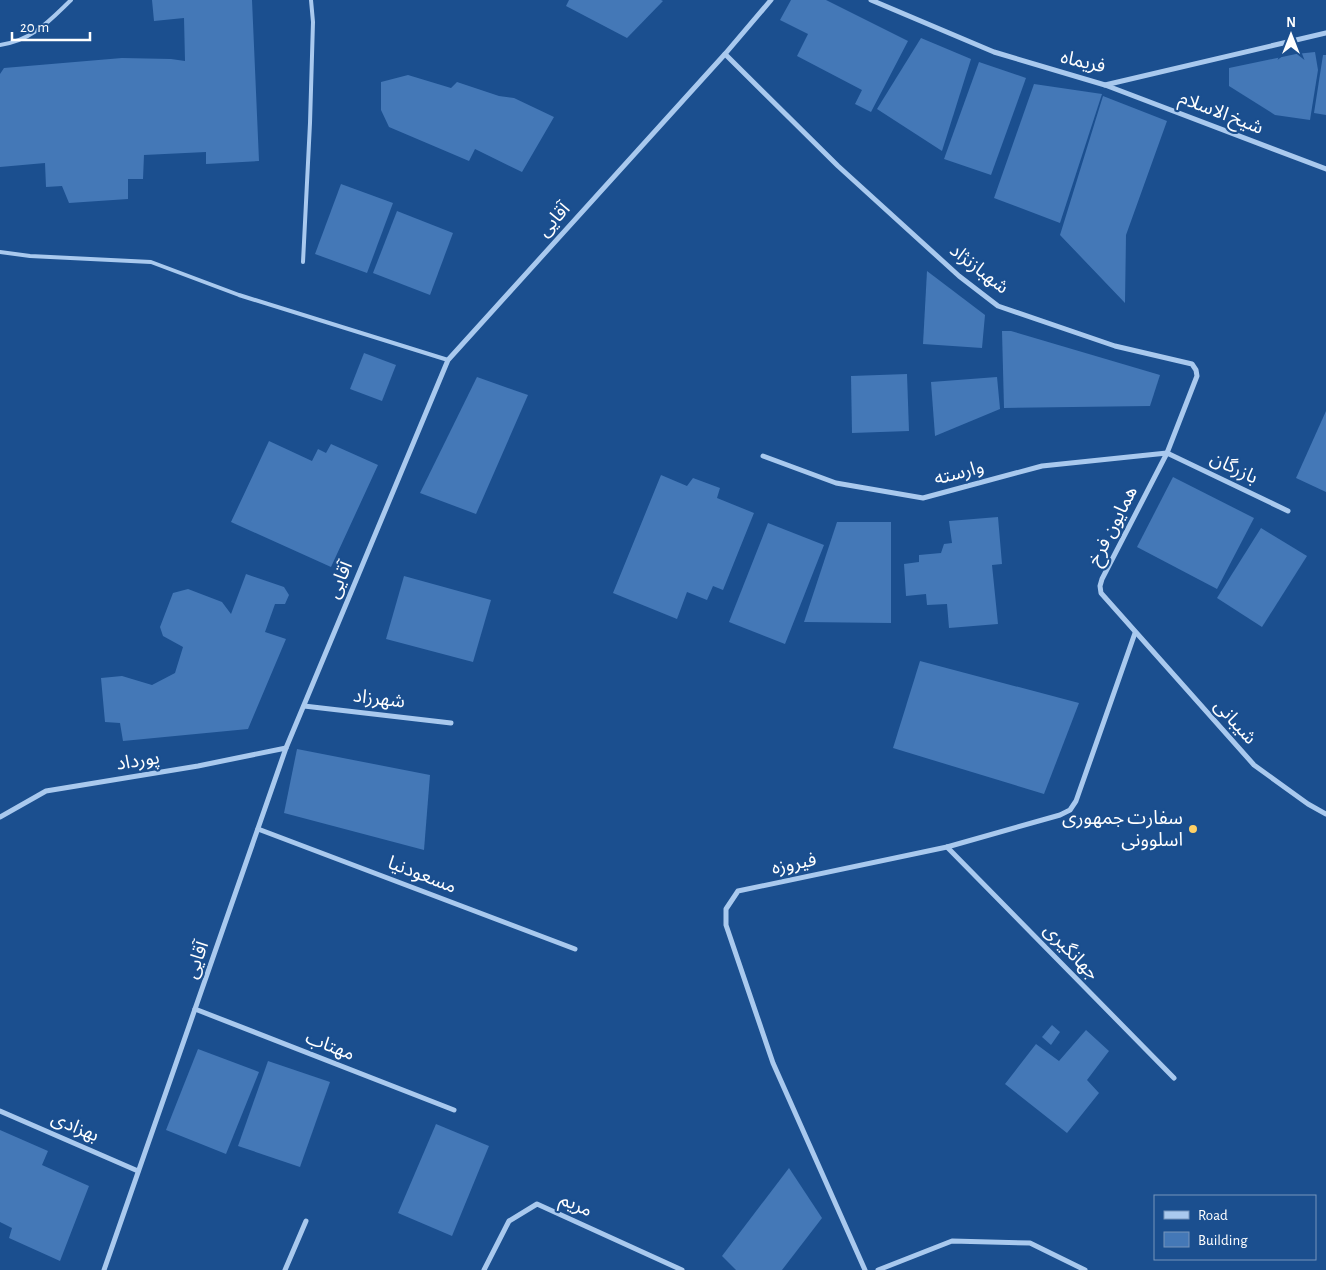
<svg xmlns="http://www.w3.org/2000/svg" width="1326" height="1270" font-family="'Alegreya Sans','Noto Sans Arabic',sans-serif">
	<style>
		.building { fill: #4478b7 }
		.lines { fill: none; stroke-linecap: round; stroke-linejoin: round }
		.lane { stroke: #a9c9ee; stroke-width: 4 }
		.street { stroke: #a9c9ee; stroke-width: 5 }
		.poi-dot { fill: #ffd166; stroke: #1b4f8f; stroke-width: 2 }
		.labels { text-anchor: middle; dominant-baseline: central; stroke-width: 4.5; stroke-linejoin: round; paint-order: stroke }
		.street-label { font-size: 19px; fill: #fff; stroke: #1b4f8f }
		.poi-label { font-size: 19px; fill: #fff; stroke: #1b4f8f; text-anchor: end }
	</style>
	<rect width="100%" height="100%" fill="#1b4f8f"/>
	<!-- building -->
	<g class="building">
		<polygon points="152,0 252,0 259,161 206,164 206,152 144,155 143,179 128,179 128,199 69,203 62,186 46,187 45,163 0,167 0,74 4,68 122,58 171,59 185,61 184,18 154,21"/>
		<polygon points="569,0 661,0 663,1 627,38 566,6"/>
		<polygon points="791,0 826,0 908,41 871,112 855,104 862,90 797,56 808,34 780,20"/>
		<polygon points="921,38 971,59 942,151 877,109"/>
		<polygon points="1315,52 1318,70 1310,120 1275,115 1229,86 1229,68 1296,54"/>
		<polygon points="1323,55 1326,55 1326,115 1314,113"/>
		<polygon points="979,62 1026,78 991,175 944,159"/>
		<polygon points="408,75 451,88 457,82 499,96 514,98 554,117 522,172 475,149 469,161 389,127 381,110 381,82"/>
		<polygon points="1034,84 1102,94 1060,223 994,198"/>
		<polygon points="1103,96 1167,121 1126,235 1125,303 1060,235"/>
		<polygon points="341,184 393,203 367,273 315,254"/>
		<polygon points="397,211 453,233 430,295 373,273"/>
		<polygon points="927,271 985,315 982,348 923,344"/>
		<polygon points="1002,331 1011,331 1160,375 1150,406 1004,408"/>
		<polygon points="364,353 396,365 382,401 350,389"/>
		<polygon points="907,374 909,431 852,433 851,376"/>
		<polygon points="477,377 528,395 476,514 420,493"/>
		<polygon points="997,377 1000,409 935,436 931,382"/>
		<polygon points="1326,411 1326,492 1296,478"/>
		<polygon points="269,441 312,461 318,449 326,453 331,444 378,465 331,567 231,522"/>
		<polygon points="661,475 687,486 693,478 720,488 717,498 754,513 723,590 713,586 707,600 687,592 677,619 613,593"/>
		<polygon points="1173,477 1254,518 1217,589 1137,547"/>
		<polygon points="998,517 1002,564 992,565 998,624 949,628 947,604 927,605 926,594 906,596 904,564 919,562 919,555 941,553 944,544 952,543 949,521"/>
		<polygon points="837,522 891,522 891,623 804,622"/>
		<polygon points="768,523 824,545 785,644 729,622"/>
		<polygon points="1261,528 1307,556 1262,627 1217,598"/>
		<polygon points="246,574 284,587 289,595 285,604 275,604 265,632 286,639 248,729 123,741 120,723 105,722 101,678 122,676 152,685 175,673 183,647 163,636 160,627 173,593 188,589 222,602 231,614"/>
		<polygon points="404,576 491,600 473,662 386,639"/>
		<polygon points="920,661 1079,703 1044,794 893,748"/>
		<polygon points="297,749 430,775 424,850 284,813"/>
		<polygon points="1052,1025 1060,1032 1051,1045 1042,1037"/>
		<polygon points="1086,1030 1109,1051 1087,1080 1099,1093 1067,1133 1005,1084 1036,1044 1059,1061"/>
		<polygon points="198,1049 259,1072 226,1154 166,1130"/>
		<polygon points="268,1061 330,1082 300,1167 238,1146"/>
		<polygon points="436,1124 489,1146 452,1236 398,1213"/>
		<polygon points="0,1130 48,1151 42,1165 89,1186 60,1261 9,1238 12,1228 0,1222"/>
		<polygon points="789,1168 822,1218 782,1270 736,1270 722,1256"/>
	</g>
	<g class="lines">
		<!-- lane -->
		<g class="lane">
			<path d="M0,45C33,40 49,21 71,0"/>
			<polyline points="0,252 30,256 151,262 239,295 448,360"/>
			<polyline points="303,262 310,123 313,22 311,0"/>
		</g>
		<!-- street -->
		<g class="street">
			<polyline points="871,0 994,52 1105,85 1326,169"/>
			<polyline points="725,54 838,166 959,276 998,306 1115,346 1192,364 1196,370 1197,376 1167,453 1102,579 1100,586 1101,593 1254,765 1308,804 1326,814"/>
			<polyline points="1105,85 1326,33"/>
			<polyline points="1167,453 1288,511"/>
			<polyline points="763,456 836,483 923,498 1042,466 1167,453"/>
			<polyline points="304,706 451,723"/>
			<polyline points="0,817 46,791 198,766 286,748"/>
			<polyline points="258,829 575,949"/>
			<polyline points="947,847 1174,1078"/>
			<polyline points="195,1009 454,1110"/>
			<polyline points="0,1111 138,1171"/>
			<polyline points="104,1270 286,748 448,360 725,54 771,0"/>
			<polyline points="285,1270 306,1221"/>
			<polyline points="484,1270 509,1221 537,1204 682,1270"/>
			<polyline points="865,1270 773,1063 726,925 726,909 738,891 947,847 1060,815 1070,810 1076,801 1135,633"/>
			<polyline points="878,1270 952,1241 1030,1243 1085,1270"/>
		</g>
	</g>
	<!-- markers -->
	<circle class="poi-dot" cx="1193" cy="829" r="5"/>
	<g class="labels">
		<!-- street labels -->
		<g class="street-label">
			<text transform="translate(1083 62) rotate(13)">فریماه</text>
			<text transform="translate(1221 113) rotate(21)">شیخ الاسلام</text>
			<text transform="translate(554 220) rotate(-48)">آقایی</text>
			<text transform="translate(979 269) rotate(38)">شهبازنژاد</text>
			<text transform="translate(1234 468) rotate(26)">بازرگان</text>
			<text transform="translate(959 473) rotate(-15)">وارسته</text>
			<text transform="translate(1113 526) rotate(-63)">همایون فرخ</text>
			<text transform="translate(340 580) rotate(-67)">آقایی</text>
			<text transform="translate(379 699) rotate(7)">شهرزاد</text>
			<text transform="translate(1235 722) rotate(48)">شیبانی</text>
			<text transform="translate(138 761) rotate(-9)">پورداد</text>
			<text transform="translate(794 864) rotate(-12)">فیروزه</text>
			<text transform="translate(422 875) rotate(21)">مسعودنیا</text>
			<text transform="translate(1071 952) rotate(46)">جهانگیری</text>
			<text transform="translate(197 960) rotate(-71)">آقایی</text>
			<text transform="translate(330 1046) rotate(21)">مهتاب</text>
			<text transform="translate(75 1127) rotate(23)">بهزادی</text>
			<text transform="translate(576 1205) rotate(24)">مریم</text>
		</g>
		<!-- poi labels -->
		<g class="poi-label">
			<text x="1183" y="818">سفارت جمهوری<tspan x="1183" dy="22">اسلوونی</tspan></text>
		</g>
	</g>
	<!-- legend -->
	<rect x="1154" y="1195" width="162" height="65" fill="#1b4f8f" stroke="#7695bc"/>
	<rect x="1164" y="1211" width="25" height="8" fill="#a9c9ee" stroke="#7695bc"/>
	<text x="1198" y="1220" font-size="15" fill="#ffffff">Road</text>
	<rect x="1164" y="1232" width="25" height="15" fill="#4478b7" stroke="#7695bc"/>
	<text x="1198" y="1245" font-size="15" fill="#ffffff">Building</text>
	<!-- north arrow -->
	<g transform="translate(1291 35)" stroke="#1b4f8f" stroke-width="4" paint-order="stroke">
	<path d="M0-4L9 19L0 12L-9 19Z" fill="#ffffff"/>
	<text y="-8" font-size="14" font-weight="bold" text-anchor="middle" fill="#ffffff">N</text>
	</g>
	<!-- scale -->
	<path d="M12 32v8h78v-8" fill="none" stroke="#ffffff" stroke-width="2.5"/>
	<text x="20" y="32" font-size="15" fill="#ffffff" stroke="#1b4f8f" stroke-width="4" paint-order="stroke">20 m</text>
</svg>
